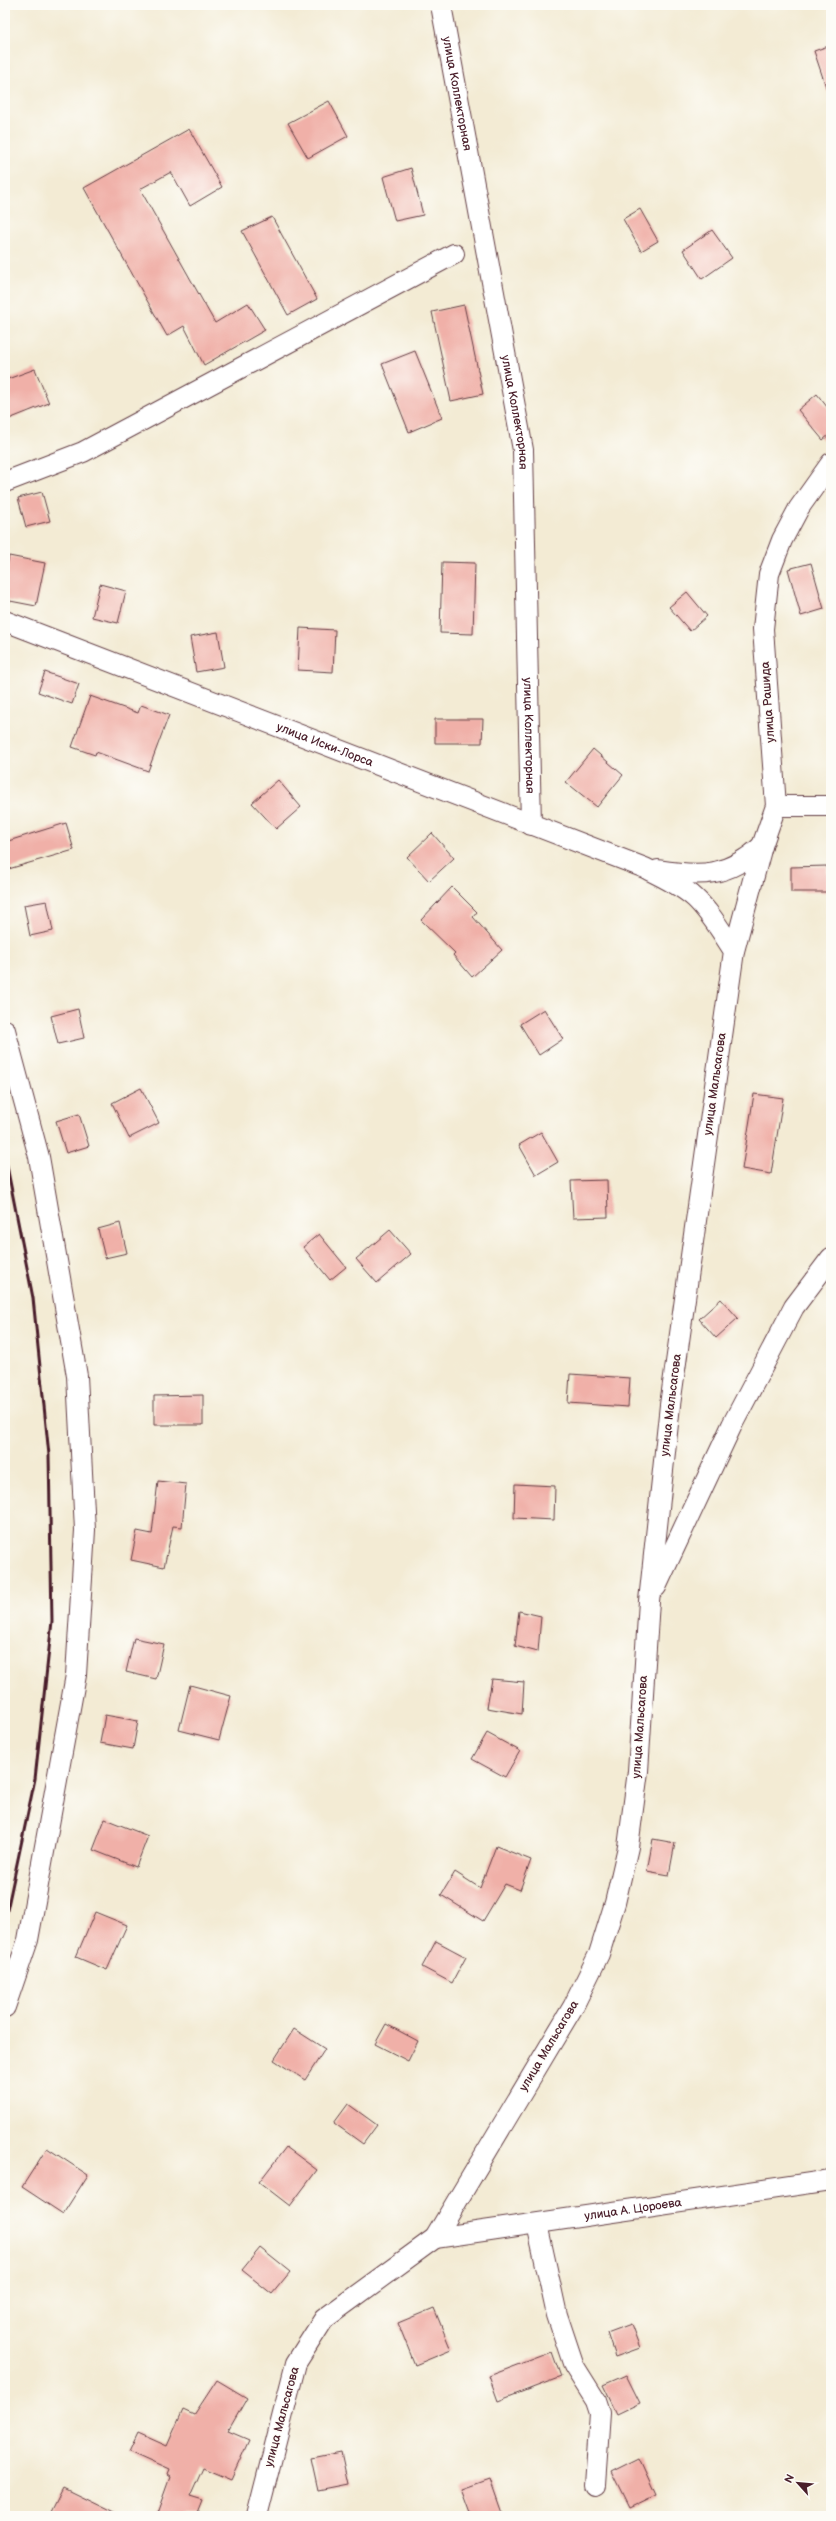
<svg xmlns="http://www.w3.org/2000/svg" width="836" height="2521" font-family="'Balsamiq Sans',sans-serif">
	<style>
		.building { fill: #f0b0a8 }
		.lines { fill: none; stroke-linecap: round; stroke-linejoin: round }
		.minor-casing { stroke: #633e44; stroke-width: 22 }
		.minor { stroke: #fff; stroke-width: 20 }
		.rail { stroke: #4a1f2b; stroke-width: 3 }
		.labels { text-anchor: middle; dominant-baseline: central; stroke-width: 3; stroke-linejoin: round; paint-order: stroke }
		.street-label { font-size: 12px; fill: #4a1f2b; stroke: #fdfcf7 }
	</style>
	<rect width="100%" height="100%" fill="#fdfcf7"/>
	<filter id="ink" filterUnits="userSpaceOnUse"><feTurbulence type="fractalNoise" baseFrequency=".025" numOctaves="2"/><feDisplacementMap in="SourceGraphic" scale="8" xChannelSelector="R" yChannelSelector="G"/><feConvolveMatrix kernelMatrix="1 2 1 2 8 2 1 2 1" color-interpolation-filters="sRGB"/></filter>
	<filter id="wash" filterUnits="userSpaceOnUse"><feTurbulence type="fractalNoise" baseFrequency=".012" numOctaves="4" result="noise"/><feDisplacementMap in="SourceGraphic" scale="16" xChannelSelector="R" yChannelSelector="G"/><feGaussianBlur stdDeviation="0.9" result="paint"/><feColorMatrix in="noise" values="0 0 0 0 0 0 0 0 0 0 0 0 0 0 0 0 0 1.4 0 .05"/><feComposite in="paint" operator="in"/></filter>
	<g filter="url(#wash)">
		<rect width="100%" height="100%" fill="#f3ebd4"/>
		<g id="blocks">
			<!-- building -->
			<g class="building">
				<polygon points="831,45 831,93 828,93 814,51"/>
				<polygon points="329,101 348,136 308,158 288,123"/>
				<polygon points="189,129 222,187 190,206 171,172 140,189 215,323 248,303 265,330 204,365 184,326 167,336 84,188"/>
				<polygon points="411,168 423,215 395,221 383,177"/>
				<polygon points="640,209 658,241 641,251 623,219"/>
				<polygon points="272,217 317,299 288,315 242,231"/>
				<polygon points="712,230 732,258 702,279 683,250"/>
				<polygon points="464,305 483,394 451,401 432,312"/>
				<polygon points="415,351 442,418 409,432 382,364"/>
				<polygon points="35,369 49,403 9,419 5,406 5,380"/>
				<polygon points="817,394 831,412 831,433 823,440 798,410"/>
				<polygon points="42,492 50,521 26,527 18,498"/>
				<polygon points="9,556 45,563 36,606 5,600 5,577"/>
				<polygon points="442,562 475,563 473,634 440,633"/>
				<polygon points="811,563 824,609 801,616 788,569"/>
				<polygon points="100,584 126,591 118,623 92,617"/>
				<polygon points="687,592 707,616 690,631 669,607"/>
				<polygon points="300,628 335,630 333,672 298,670"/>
				<polygon points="218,632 224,667 196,672 190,637"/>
				<polygon points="45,672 79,684 72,704 38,692"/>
				<polygon points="90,696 138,713 141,705 169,715 148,771 96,752 95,755 72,747"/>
				<polygon points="435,719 483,719 482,743 435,743"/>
				<polygon points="593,749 623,775 597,807 566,782"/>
				<polygon points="278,780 301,807 276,829 252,803"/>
				<polygon points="66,823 74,850 5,870 5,842"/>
				<polygon points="432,833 454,858 429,881 407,857"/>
				<polygon points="827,866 827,892 791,892 791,867"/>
				<polygon points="452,887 477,912 473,917 502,950 472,977 453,955 455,953 421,920"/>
				<polygon points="47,901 53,931 30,936 24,905"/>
				<polygon points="78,1009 84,1038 58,1044 51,1016"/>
				<polygon points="544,1009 563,1039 539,1055 520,1024"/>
				<polygon points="141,1088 159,1123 129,1138 112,1103"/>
				<polygon points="754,1094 783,1098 771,1174 742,1169"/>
				<polygon points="79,1114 89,1146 66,1153 56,1121"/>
				<polygon points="541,1132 558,1162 536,1175 519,1145"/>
				<polygon points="607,1180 608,1217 573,1218 571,1181"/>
				<polygon points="120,1223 127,1253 105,1258 98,1229"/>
				<polygon points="390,1230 411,1254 377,1283 356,1259"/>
				<polygon points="319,1234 346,1267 330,1280 303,1247"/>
				<polygon points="721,1299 738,1318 716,1338 699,1319"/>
				<polygon points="570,1374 630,1378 628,1407 568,1403"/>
				<polygon points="203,1395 203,1425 154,1425 154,1396"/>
				<polygon points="158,1481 186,1484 182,1527 173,1526 164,1567 131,1560 137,1531 152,1534"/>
				<polygon points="515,1484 555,1486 554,1520 514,1518"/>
				<polygon points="519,1611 541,1616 538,1652 515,1646"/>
				<polygon points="134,1638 164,1644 156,1679 126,1672"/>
				<polygon points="492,1679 524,1682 522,1714 487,1708"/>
				<polygon points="190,1685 231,1696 219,1740 179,1730"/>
				<polygon points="105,1715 138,1721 133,1749 100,1743"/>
				<polygon points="487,1733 520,1751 505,1777 472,1759"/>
				<polygon points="105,1819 148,1836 136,1867 93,1850"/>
				<polygon points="653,1839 675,1843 669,1875 647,1871"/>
				<polygon points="496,1846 531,1860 520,1890 505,1884 483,1921 441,1895 455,1872 480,1888"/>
				<polygon points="95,1912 127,1925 107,1970 76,1957"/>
				<polygon points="436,1941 466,1957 452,1983 422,1967"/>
				<polygon points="386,2024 418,2041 408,2061 375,2044"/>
				<polygon points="294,2029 325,2049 305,2080 274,2060"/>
				<polygon points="348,2104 377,2125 363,2144 334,2123"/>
				<polygon points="286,2147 317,2170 290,2206 259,2182"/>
				<polygon points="47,2148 88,2175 63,2214 22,2187"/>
				<polygon points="260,2248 290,2272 272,2294 242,2270"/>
				<polygon points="434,2308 451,2350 415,2365 398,2323"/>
				<polygon points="631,2324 640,2348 615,2357 607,2333"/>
				<polygon points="552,2352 561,2377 498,2401 489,2376"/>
				<polygon points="626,2375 640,2403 617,2414 603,2385"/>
				<polygon points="217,2380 247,2398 228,2431 249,2440 231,2480 203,2468 190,2497 203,2501 197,2516 156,2516 170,2477 167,2475 169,2470 129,2452 138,2433 167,2446 183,2410 194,2415"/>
				<polygon points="341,2452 348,2484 318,2490 311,2458"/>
				<polygon points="639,2458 656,2495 629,2508 611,2472"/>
				<polygon points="490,2479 503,2516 472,2516 462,2489"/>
				<polygon points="63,2488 120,2516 49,2516"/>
			</g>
		</g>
	</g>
	<g filter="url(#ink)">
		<use href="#blocks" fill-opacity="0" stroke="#633e44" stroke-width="1"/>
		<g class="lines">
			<!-- minor casing -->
			<g class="minor-casing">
				<g id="minor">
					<path id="s1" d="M441,5L523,450L531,825"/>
					<polyline points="5,482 83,452 454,254"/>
					<path id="s2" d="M5,621L645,868C662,877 681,885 695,898C711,913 722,933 734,951L670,1405L649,1601L638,1771L628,1847L615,1903L599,1954L573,2007L435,2238L324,2319L296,2363L257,2516"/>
					<polyline points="776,806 831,806"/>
					<path d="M658,870C701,877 728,877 762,846"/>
					<polyline points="734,951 762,846 776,806 763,629 769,574 782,540 799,508 831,463"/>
					<polyline points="5,1030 39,1157 77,1376 85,1530 76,1675 28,1940 5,2007"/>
					<polyline points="656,1587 732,1425 794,1307 831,1258"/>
					<polyline points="537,2224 557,2315 574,2366 596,2401 600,2413 595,2485"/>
					<path id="s3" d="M435,2238L831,2180"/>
				</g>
			</g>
			<!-- minor -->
			<use href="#minor" class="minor"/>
			<!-- rail -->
			<polyline class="rail" points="5,1156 33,1298 49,1455 52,1621 35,1779 5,1920"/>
		</g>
	</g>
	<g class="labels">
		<!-- street labels -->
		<g class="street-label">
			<text stroke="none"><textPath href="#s1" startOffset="90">улица Коллекторная</textPath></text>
			<text stroke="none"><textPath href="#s1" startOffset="414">улица Коллекторная</textPath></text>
			<text transform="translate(768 702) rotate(-94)">улица Рашида</text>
			<text stroke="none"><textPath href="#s1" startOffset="738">улица Коллекторная</textPath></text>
			<text stroke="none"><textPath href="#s2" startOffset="343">улица Иски-Лорса</textPath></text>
			<text transform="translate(715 1084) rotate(-82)">улица Мальсагова</text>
			<text transform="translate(671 1405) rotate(-83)">улица Мальсагова</text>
			<text transform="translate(640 1727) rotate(-86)">улица Мальсагова</text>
			<text transform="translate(549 2046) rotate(-59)">улица Мальсагова</text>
			<text stroke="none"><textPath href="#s3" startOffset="200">улица А. Цороева</textPath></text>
			<text transform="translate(282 2417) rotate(-75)">улица Мальсагова</text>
		</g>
	</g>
	<!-- margin -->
	<rect width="836" height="2521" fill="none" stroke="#fdfcf7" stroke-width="20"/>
	<!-- north arrow -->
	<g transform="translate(798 2483) rotate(297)" stroke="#fdfcf7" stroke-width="3" paint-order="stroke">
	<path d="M0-3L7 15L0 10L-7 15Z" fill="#4a1f2b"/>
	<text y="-6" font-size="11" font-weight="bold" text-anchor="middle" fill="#4a1f2b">N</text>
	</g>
</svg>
